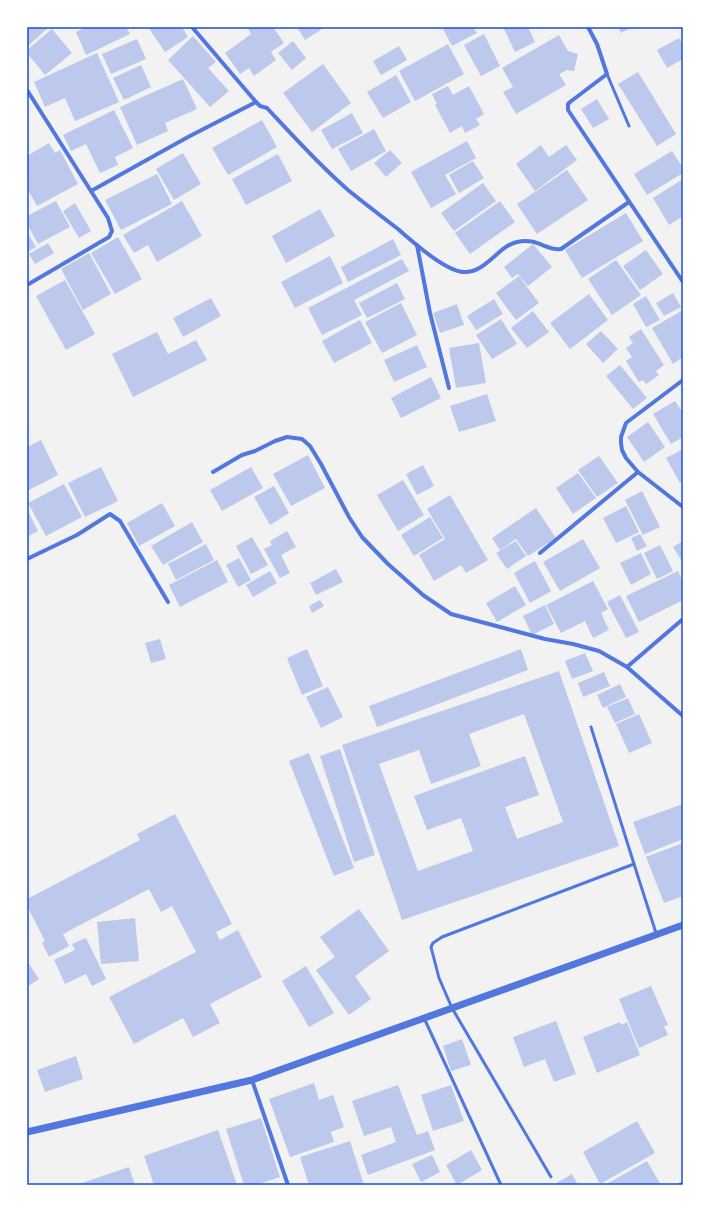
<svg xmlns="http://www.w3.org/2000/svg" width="710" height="1212" font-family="'DejaVu Sans',sans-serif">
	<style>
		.building { fill: #bdc9ec; fill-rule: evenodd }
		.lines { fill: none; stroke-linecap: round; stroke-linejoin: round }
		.service { stroke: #5277de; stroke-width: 3 }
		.minor { stroke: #5277de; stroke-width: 4 }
		.tertiary { stroke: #5277de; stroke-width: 7 }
		.neatline { fill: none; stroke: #1d4ed8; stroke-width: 1.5 }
	</style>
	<rect width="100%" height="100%" fill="#f2f2f2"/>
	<!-- building -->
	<g class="building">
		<polygon points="27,27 49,27 27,47"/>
		<polygon points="86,27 126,27 130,34 86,55 76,32"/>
		<polygon points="148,27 182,27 188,37 165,52"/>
		<polygon points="247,27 273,27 284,43 271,52 276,60 254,76 249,68 240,74 225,53 251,34"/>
		<polygon points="297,27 325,27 305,40"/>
		<polygon points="442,27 473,27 477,33 452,46"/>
		<polygon points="503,27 528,27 535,42 515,52"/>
		<polygon points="618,27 633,27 621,33"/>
		<polygon points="52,29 72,53 45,75 27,53 27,50"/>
		<polygon points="484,34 500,66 481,76 464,45"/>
		<polygon points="559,35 568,51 578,54 574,71 567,70 559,74 566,85 516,114 503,92 513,87 502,68"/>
		<polygon points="193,36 216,62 208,68 229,91 210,107 168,60"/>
		<polygon points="679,38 683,45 683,59 667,68 657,50"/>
		<polygon points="137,39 146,59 111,74 102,54"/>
		<polygon points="293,41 306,58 292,70 278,53"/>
		<polygon points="448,44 464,74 415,101 399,71"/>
		<polygon points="399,46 407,60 381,75 373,61"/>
		<polygon points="97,53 119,102 75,121 65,98 45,107 34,82"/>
		<polygon points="323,64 351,103 312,132 283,93"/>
		<polygon points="141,65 151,87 124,100 113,78"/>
		<polygon points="638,72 676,134 657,146 618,84"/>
		<polygon points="396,75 411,102 383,118 367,92"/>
		<polygon points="183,79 197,109 165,123 168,131 137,145 120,107"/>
		<polygon points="448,86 453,95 469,86 484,114 476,119 480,125 465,133 462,126 450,133 435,105 437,104 432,94"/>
		<polygon points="597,99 609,119 593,128 581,109"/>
		<polygon points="114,110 133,148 115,157 118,165 100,173 86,144 71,151 63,135"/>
		<polygon points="352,113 363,133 332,149 321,130"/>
		<polygon points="262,120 277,147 228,175 212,148"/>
		<polygon points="374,129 386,151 351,171 338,149"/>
		<polygon points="467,141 476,158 445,175 456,194 431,208 411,172"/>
		<polygon points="49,143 55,153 60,150 78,184 37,206 28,190 27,191 27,156"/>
		<polygon points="541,145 549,157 566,145 577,160 535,191 516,164"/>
		<polygon points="390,150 402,163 386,177 374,163"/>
		<polygon points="672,151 683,168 683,173 647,195 634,174"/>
		<polygon points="183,153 201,184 174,200 156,169"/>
		<polygon points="278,154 292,181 246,205 232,179"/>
		<polygon points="473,161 484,178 459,193 449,175"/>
		<polygon points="567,170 588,200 537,234 517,204"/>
		<polygon points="157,174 172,204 121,230 105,200"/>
		<polygon points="683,179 683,216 669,225 653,198"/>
		<polygon points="483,183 496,201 454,231 441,213"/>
		<polygon points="56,201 70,227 38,244 27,224 27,216"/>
		<polygon points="182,201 202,236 157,262 148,245 134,253 123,235"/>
		<polygon points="500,201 515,222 470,254 455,233"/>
		<polygon points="75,203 91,231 79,238 63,211"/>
		<polygon points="320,209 335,236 286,263 272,236"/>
		<polygon points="626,213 643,241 582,278 565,250"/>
		<polygon points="27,232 36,247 27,252"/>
		<polygon points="118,237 142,279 115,294 91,253"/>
		<polygon points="393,239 401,255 348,282 341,267"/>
		<polygon points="48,243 54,253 35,264 29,254"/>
		<polygon points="533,244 552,267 528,286 518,274 512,278 504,267"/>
		<polygon points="646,250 663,274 640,290 623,266"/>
		<polygon points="89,253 111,294 83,310 61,269"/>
		<polygon points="330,256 343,283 295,308 281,282"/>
		<polygon points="402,259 409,271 354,300 362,315 322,335 308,308"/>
		<polygon points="616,260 641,295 612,315 588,279"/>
		<polygon points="519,276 539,303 516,320 496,293"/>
		<polygon points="65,280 95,334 66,350 36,296"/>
		<polygon points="397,283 405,299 367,318 359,303"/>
		<polygon points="673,293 681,307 664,316 656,303"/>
		<polygon points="589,294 608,320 570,349 550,323"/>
		<polygon points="646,296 660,320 646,327 633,304"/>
		<polygon points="211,298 221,316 183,337 173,318"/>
		<polygon points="494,299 503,314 476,330 467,316"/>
		<polygon points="401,303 417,335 382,353 365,322"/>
		<polygon points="457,304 464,325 440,333 433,313"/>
		<polygon points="683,310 683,357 673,364 652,328"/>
		<polygon points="533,311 549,332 527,348 511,328"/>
		<polygon points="501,319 517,344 492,359 476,335"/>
		<polygon points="360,320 372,343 334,363 322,341"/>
		<polygon points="641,329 664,365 656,371 659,375 646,384 643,380 639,382 626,361 632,357 626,348 633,343 629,337"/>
		<polygon points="601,331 618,349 603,363 586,344"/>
		<polygon points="157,332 168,354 196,340 207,360 133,397 112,354"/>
		<polygon points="479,343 486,383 456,388 449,348"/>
		<polygon points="417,345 427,367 394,382 384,360"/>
		<polygon points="620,365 647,398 633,409 606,376"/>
		<polygon points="431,377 441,398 401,418 391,398"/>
		<polygon points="487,394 496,421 459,432 450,406"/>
		<polygon points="675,401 683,413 683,437 671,444 653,414"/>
		<polygon points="648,422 665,447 644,462 627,437"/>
		<polygon points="41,440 58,475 27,491 27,447"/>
		<polygon points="683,449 683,481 680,483 666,458"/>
		<polygon points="308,455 325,488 291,506 273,474"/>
		<polygon points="599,456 618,483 597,497 578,470"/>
		<polygon points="423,465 434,486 417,495 406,474"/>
		<polygon points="101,467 118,501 85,517 68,483"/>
		<polygon points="251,467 263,488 222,511 210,490"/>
		<polygon points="578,473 596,498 573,514 556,488"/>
		<polygon points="403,480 424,515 398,531 377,495"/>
		<polygon points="64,484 82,517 46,536 28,503"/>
		<polygon points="274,486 289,513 270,525 254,497"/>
		<polygon points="642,491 660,527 643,535 625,500"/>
		<polygon points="450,495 488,560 466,573 461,565 434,581 419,555 445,539 427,509"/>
		<polygon points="162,503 175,526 139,546 127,523"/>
		<polygon points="626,506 639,532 616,543 603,518"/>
		<polygon points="536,508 556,538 528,556 516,539 500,550 492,538"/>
		<polygon points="27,509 38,531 27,537"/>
		<polygon points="430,517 443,538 414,556 401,535"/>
		<polygon points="192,522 203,542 163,565 151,546"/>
		<polygon points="287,531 296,547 281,555 290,573 280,578 264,549 272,545 270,541"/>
		<polygon points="640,534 647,546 637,551 631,538"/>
		<polygon points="252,537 268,565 251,574 236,546"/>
		<polygon points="583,539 600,568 560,591 543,562"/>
		<polygon points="516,541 526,556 507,569 496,553"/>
		<polygon points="683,541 683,563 673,547"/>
		<polygon points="206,544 214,560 176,580 168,564"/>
		<polygon points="660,545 673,571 657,579 644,553"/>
		<polygon points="641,553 651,574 631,585 620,563"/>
		<polygon points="239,558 251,580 238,587 226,565"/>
		<polygon points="217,560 228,582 180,607 169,585"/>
		<polygon points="535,561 551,591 530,603 514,573"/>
		<polygon points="336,569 343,582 316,595 310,583"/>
		<polygon points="270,571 277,583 253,597 246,585"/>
		<polygon points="678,571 683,582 683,600 639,622 626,596"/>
		<polygon points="593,581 608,609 601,613 609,630 593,638 585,621 561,633 546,605"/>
		<polygon points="515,586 526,605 497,622 486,603"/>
		<polygon points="620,595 639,632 626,638 607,602"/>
		<polygon points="320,600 324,606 312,613 309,606"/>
		<polygon points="545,605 554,624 532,635 523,616"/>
		<polygon points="160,639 166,659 151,663 145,643"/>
		<polygon points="307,649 323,686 302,695 287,658"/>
		<polygon points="521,649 528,670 377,727 369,706"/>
		<polygon points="585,653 593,671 572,679 565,661"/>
		<path d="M559,671L619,846L402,920L342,745ZM524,714L563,822L517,839L505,807L539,795L525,756L414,796L427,830L461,818L473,851L418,871L379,764L419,750L431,784L481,766L469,734Z"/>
		<polygon points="604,672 610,686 583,697 578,683"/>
		<polygon points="620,684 626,697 603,708 597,695"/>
		<polygon points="328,687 343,717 321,728 306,697"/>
		<polygon points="628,698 635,714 615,723 607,707"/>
		<polygon points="639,714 652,743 629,753 616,724"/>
		<polygon points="340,749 375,855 354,862 320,756"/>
		<polygon points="309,753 354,868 334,876 289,761"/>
		<polygon points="683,804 683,839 645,854 633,822"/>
		<polygon points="175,814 232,924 216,932 220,940 238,930 262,977 210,1004 220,1023 193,1037 183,1018 134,1044 109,997 196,952 172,906 161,912 149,889 63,934 69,946 49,957 42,943 45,941 27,906 27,899 140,840 137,834"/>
		<polygon points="683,843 683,896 664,903 646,857"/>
		<polygon points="359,909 389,951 355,976 371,999 349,1015 316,970 335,957 320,937"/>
		<polygon points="135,918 139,961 101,964 97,922"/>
		<polygon points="86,938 106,979 92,986 86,974 65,984 54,960 75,950 72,944"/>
		<polygon points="27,961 39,979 27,987"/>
		<polygon points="306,966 334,1013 309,1027 282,981"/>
		<polygon points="651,986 668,1025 664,1026 668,1035 639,1048 619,999"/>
		<polygon points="556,1021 576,1074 554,1082 545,1059 524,1067 513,1037"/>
		<polygon points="620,1022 621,1025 627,1022 640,1055 597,1073 583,1037"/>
		<polygon points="462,1039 471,1065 451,1071 443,1046"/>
		<polygon points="76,1056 83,1079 45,1092 37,1070"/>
		<polygon points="314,1083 319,1100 333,1095 344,1127 331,1132 334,1142 290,1157 269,1099"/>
		<polygon points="398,1085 417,1135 428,1131 435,1150 368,1175 361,1155 396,1142 391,1127 364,1136 352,1101"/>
		<polygon points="451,1085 464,1121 433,1131 421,1095"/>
		<polygon points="261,1118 280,1177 256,1185 244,1185 226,1129"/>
		<polygon points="637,1121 655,1153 600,1184 583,1152"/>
		<polygon points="218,1130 237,1185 154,1185 144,1156"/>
		<polygon points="350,1141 364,1185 309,1185 300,1157"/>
		<polygon points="471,1150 482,1170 457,1185 446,1165"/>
		<polygon points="432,1155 440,1172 421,1182 412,1164"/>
		<polygon points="647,1161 661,1185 605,1185"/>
		<polygon points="129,1167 135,1185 76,1185"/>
		<polygon points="572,1174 578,1185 553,1185"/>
	</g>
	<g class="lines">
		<!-- service -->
		<g class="service">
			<polyline points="607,74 629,126"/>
			<polyline points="591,727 634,864"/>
			<polyline points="424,1018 501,1185"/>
			<polyline points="551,1177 452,1008 439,978 431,947 433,943 442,937 634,864 656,933"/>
		</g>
		<!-- minor -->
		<g class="minor">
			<polyline points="192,27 256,102"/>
			<polyline points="588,27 597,44 607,74 570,102 568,104 568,110 683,282"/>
			<polyline points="27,90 108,218 112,231 109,237 27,285"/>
			<path d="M91,191L188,137L256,102L260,106L267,108C293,136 319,165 348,190C364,203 381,216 398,229C413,242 444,270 463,272C485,274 498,246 517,242C538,237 545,251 561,249L629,202"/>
			<polyline points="417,245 430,313 449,388"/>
			<polyline points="683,380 626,423 621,437 621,443 622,450 626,458 638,472 683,507"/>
			<polyline points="213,472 242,455 255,451 275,441 287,437 302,439 310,446 321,464 349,517 362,537 388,564 423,595 451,614 545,639 573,644 599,651 627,667 683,716"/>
			<polyline points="540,553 638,472"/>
			<polyline points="27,559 77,535 110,514 120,521 168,602"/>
			<polyline points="627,667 683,619"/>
			<polyline points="252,1080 288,1185"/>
			<polyline points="680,1185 683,1184"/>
		</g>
		<!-- tertiary -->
		<polyline class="tertiary" points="27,1132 252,1080 683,925"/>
	</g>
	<!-- border -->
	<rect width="710" height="1212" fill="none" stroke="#ffffff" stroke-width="56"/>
	<rect x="28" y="28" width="654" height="1156" class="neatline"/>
</svg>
